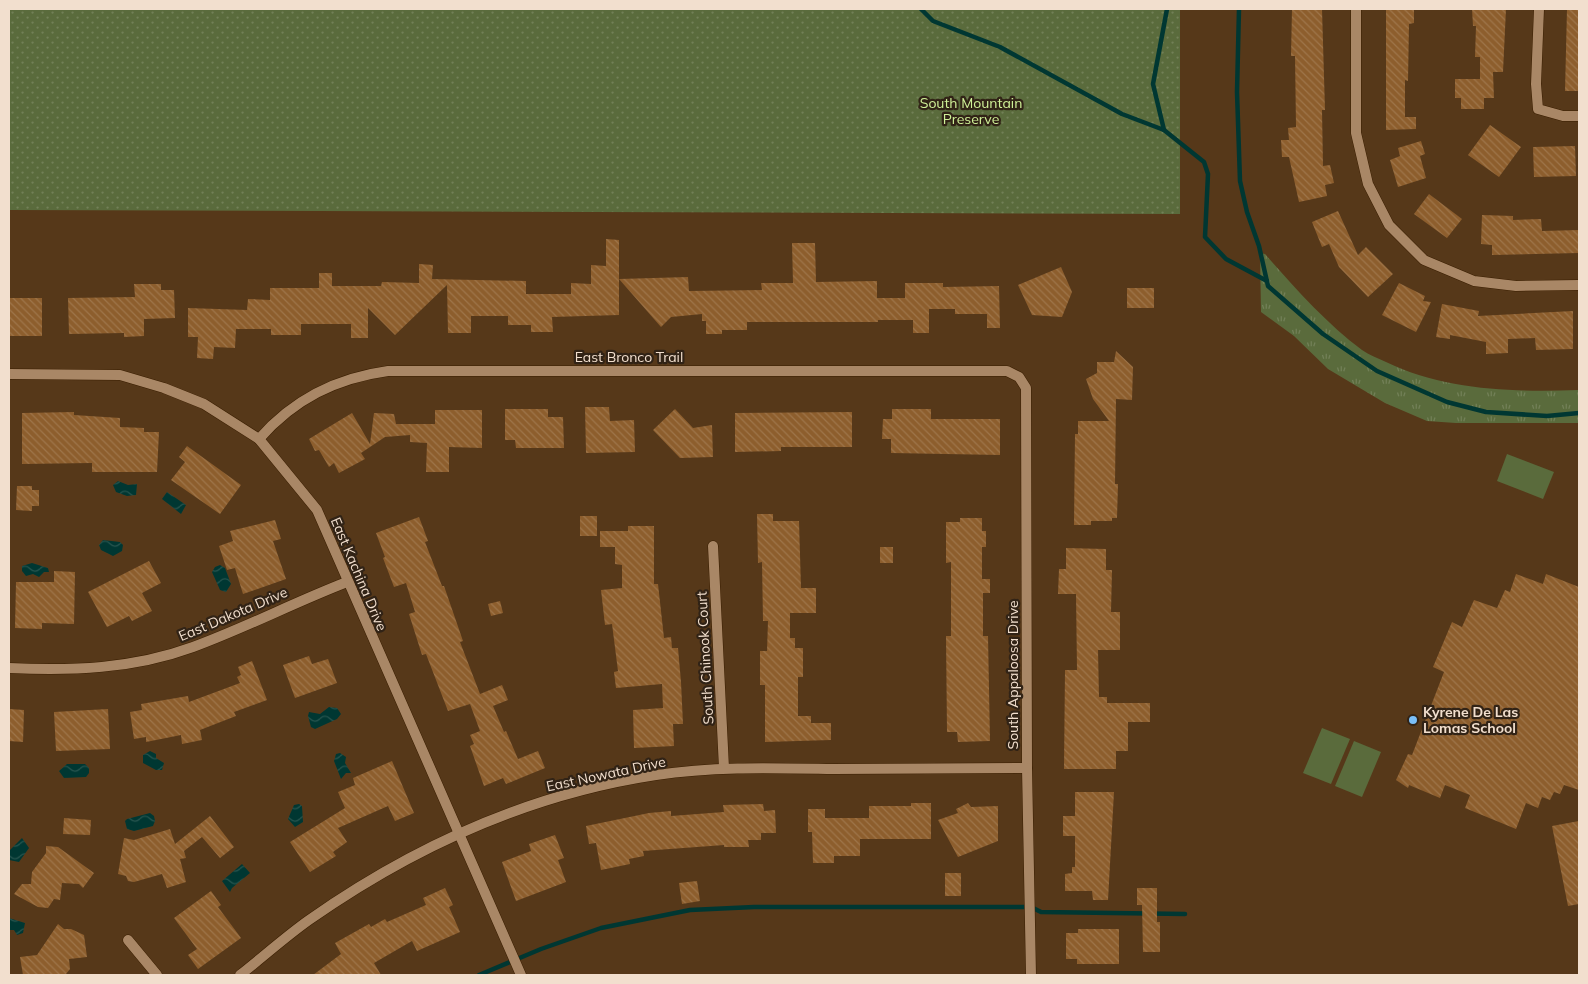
<svg xmlns="http://www.w3.org/2000/svg" width="1588" height="984" font-family="Mulish,sans-serif">
	<style>
		.grass { fill: url(#grass-tufts) }
		.park { fill: url(#park-dots) }
		.garden { fill: #5a6b3c }
		.water { fill: url(#water-waves) }
		.lines { fill: none; stroke-linecap: round; stroke-linejoin: round }
		.stream { stroke: #003732; stroke-width: 4.5 }
		.building { fill: url(#building-back-hatch) }
		.minor-casing { stroke: #3a1e00; stroke-width: 11 }
		.minor { stroke: #a98766; stroke-width: 10 }
		.poi-dot { fill: #7abff8; stroke: #312316; stroke-width: 2 }
		.labels { text-anchor: middle; dominant-baseline: central; stroke-width: 4.5; stroke-linejoin: round; paint-order: stroke }
		.park-label { font-size: 14px; fill: #d0f198; stroke: #312316 }
		.street-label { font-size: 14px; fill: #f2dfce; stroke: #312316 }
		.poi-label { font-size: 14px; font-weight: bold; fill: #f2dfce; stroke: #312316; text-anchor: start }
	</style>
	<defs>
		<pattern id="grass-tufts" width="24" height="20" patternUnits="userSpaceOnUse" patternTransform="scale(1.25)"><rect width="24" height="20" fill="#5a6b3c"/><path d="M3 7l-1-3M5 7V3M7 7l1-3M15 17l-1-3M17 17v-4M19 17l1-3" fill="none" stroke="#728057"/></pattern>
		<pattern id="park-dots" width="8" height="8" patternUnits="userSpaceOnUse" patternTransform="scale(1.25)"><rect width="8" height="8" fill="#5a6b3c"/><path d="M2 2h.1M6 6h.1" fill="none" stroke="#728057" stroke-width="1.8" stroke-linecap="round"/></pattern>
		<pattern id="water-waves" width="16" height="10" patternUnits="userSpaceOnUse" patternTransform="scale(1.25)"><rect width="16" height="10" fill="#003732"/><path d="M0 5q4-4 8 0t8 0" fill="none" stroke="#26544e"/></pattern>
		<pattern id="building-back-hatch" width="6" height="6" patternUnits="userSpaceOnUse" patternTransform="scale(1.25)"><rect width="6" height="6" fill="#8d5e2d"/><path d="M-1 5l2 2M0 0l6 6M5-1l2 2" fill="none" stroke="#9e754a"/></pattern>
	</defs>
	<rect width="100%" height="100%" fill="#563819"/>
	<!-- grass -->
	<path class="grass" d="M1260,253L1265,254C1294,287 1326,323 1362,350C1369,355 1378,358 1386,362C1446,391 1513,392 1579,390V423H1456L1427,421L1385,403L1328,369L1294,336L1261,312Z"/>
	<!-- park -->
	<polygon class="park" points="9,9 1180,9 1180,214 9,210"/>
	<!-- garden -->
	<g class="garden">
		<polygon points="1507,454 1554,472 1543,499 1497,481"/>
		<polygon points="1322,728 1350,739 1331,784 1303,773"/>
		<polygon points="1354,741 1381,752 1362,797 1335,786"/>
	</g>
	<!-- water -->
	<g class="water">
		<polygon points="118,481 128,485 137,484 136,495 127,496 116,492 113,485"/>
		<polygon points="167,492 186,505 181,514 162,499"/>
		<polygon points="103,540 120,542 123,545 122,551 113,556 101,550 99,545"/>
		<polygon points="32,563 48,568 49,572 44,572 39,577 33,574 26,576 22,571 22,566"/>
		<polygon points="220,565 225,568 231,584 226,592 220,590 212,572 215,567"/>
		<polygon points="329,707 337,708 341,714 337,719 315,729 311,727 308,716 309,712 320,714"/>
		<polygon points="150,751 156,754 156,758 164,763 162,770 156,770 143,763 143,755"/>
		<polygon points="340,753 346,757 345,763 351,773 346,773 341,779 334,761 336,754"/>
		<polygon points="67,764 85,764 89,768 89,773 86,777 64,778 59,771"/>
		<polygon points="299,804 302,806 303,822 295,827 288,819 294,805"/>
		<polygon points="150,813 154,816 155,821 153,826 134,831 127,829 125,821 127,819"/>
		<polygon points="22,838 29,848 19,862 9,860 10,850"/>
		<polygon points="242,864 250,873 232,888 230,892 222,881"/>
		<polygon points="9,918 25,923 23,933 17,935 14,930 9,930"/>
	</g>
	<g class="lines">
		<!-- stream -->
		<g class="stream">
			<polyline points="921,9 933,21 1000,47 1122,114 1164,130"/>
			<polyline points="1167,9 1153,84 1164,130 1204,162 1208,174 1205,237 1226,259 1267,281"/>
			<polyline points="1239,9 1237,92 1240,181 1247,212 1259,246 1268,286 1323,334 1377,371 1447,402 1486,412 1547,416 1579,413"/>
			<polyline points="479,975 541,949 601,928 690,910 754,907 1031,907 1041,912 1185,914"/>
		</g>
	</g>
	<!-- building -->
	<g class="building">
		<polygon points="1292,9 1322,9 1325,110 1322,110 1323,166 1330,165 1334,183 1325,185 1327,196 1299,202 1289,157 1282,157 1281,140 1289,140 1288,128 1296,127 1295,56 1291,56"/>
		<polygon points="1386,9 1414,9 1414,23 1409,24 1408,81 1405,80 1405,117 1416,117 1416,129 1386,130"/>
		<polygon points="1472,9 1506,9 1503,72 1493,72 1494,98 1484,98 1484,109 1461,109 1461,98 1455,98 1455,79 1480,79 1480,57 1475,57 1476,26 1473,26"/>
		<polygon points="1567,9 1579,9 1579,91 1565,91"/>
		<polygon points="1490,125 1521,147 1499,177 1468,155"/>
		<polygon points="1421,141 1425,154 1420,156 1426,178 1398,187 1390,160 1400,156 1398,148"/>
		<polygon points="1575,146 1576,176 1534,177 1533,147"/>
		<polygon points="1429,194 1462,219 1447,238 1414,214"/>
		<polygon points="1338,211 1358,255 1366,247 1393,274 1368,297 1339,267 1329,244 1322,247 1312,222"/>
		<polygon points="1482,215 1513,216 1513,220 1541,219 1542,231 1579,230 1579,253 1492,255 1492,245 1481,244"/>
		<polygon points="606,239 619,240 619,315 552,317 553,332 531,332 531,325 508,325 508,316 471,316 471,333 448,333 447,285 395,335 368,308 368,338 351,338 351,324 301,324 301,335 271,335 271,329 236,329 235,348 214,347 213,359 197,358 198,337 188,337 188,308 247,310 248,299 270,300 270,288 319,288 319,273 332,273 332,286 381,286 382,282 419,283 419,264 433,265 432,279 526,281 526,294 571,294 571,283 591,284 591,265 606,266"/>
		<polygon points="792,243 815,243 816,282 877,281 877,298 905,298 905,283 943,283 943,287 999,286 1000,328 987,328 987,314 955,314 955,309 929,309 929,333 913,333 913,320 878,320 878,322 747,322 747,330 722,330 722,334 706,334 706,321 702,321 702,314 671,317 661,327 619,279 688,277 689,291 762,290 761,283 793,283"/>
		<polygon points="1061,267 1072,292 1062,317 1032,315 1018,285"/>
		<polygon points="1399,283 1425,296 1423,301 1431,302 1416,332 1382,315"/>
		<polygon points="134,284 161,284 161,290 174,290 175,318 144,319 144,336 124,337 124,333 69,334 68,298 135,297"/>
		<rect x="1127" y="288" width="27" height="20"/>
		<rect x="9" y="298" width="33" height="38"/>
		<polygon points="1442,304 1479,311 1478,316 1573,311 1573,349 1536,350 1535,338 1508,339 1508,353 1486,354 1486,342 1450,335 1450,339 1436,337"/>
		<polygon points="1116,351 1133,367 1132,400 1116,399 1115,484 1118,484 1117,518 1112,518 1112,521 1091,521 1091,525 1074,525 1075,434 1078,434 1078,421 1109,421 1093,399 1086,379 1097,373 1097,362 1114,362"/>
		<polygon points="585,407 609,407 610,421 634,420 635,452 586,453"/>
		<polygon points="505,409 548,409 548,417 563,417 564,448 516,448 515,440 505,440"/>
		<polygon points="675,409 693,428 712,425 713,457 680,458 653,430"/>
		<polygon points="892,409 931,409 931,419 1000,419 1000,455 891,453 891,439 882,439 883,419 892,419"/>
		<polygon points="435,410 482,410 482,448 449,447 449,472 426,472 427,443 410,442 410,435 385,437 361,453 365,459 339,473 334,463 329,467 319,450 315,451 309,439 352,413 370,444 374,413 394,414 396,424 435,424"/>
		<polygon points="74,412 74,415 120,418 120,427 144,428 144,432 159,432 157,472 92,472 92,463 22,464 22,413"/>
		<polygon points="852,412 852,447 781,447 781,451 735,452 735,413"/>
		<polygon points="187,446 241,485 220,514 171,480 185,462 179,457"/>
		<polygon points="17,486 32,486 32,490 39,490 39,506 32,506 32,511 16,510"/>
		<polygon points="757,514 773,514 773,521 799,521 801,588 816,588 816,613 790,613 790,638 795,638 795,648 803,648 803,677 798,677 798,716 811,716 811,723 831,723 831,740 765,742 765,685 760,685 760,651 767,651 768,621 763,621 762,562 758,563"/>
		<rect x="580" y="516" width="17" height="20"/>
		<polygon points="419,517 428,541 425,542 442,586 444,586 463,641 460,642 480,694 502,685 508,700 493,706 504,732 506,731 518,759 538,751 545,768 506,784 503,778 484,786 470,746 474,744 470,735 480,731 470,704 448,711 426,654 422,655 409,614 415,612 406,583 394,587 383,558 385,557 376,533"/>
		<polygon points="960,518 982,518 982,531 986,531 986,547 982,547 982,579 990,579 990,593 983,593 983,636 988,636 990,741 958,742 957,732 947,732 946,636 951,636 951,562 946,563 946,522 960,522"/>
		<polygon points="275,520 281,539 273,541 286,579 243,594 235,568 227,570 219,546 233,541 230,531"/>
		<polygon points="628,526 654,526 654,584 658,584 664,638 671,637 672,648 678,648 681,682 683,724 673,724 674,746 634,748 633,710 663,708 662,684 616,688 614,672 618,671 612,624 605,625 601,590 622,588 622,565 615,564 615,547 600,547 600,531 628,531"/>
		<rect x="880" y="547" width="13" height="16"/>
		<polygon points="1066,548 1106,549 1106,570 1112,570 1111,612 1120,612 1120,650 1098,650 1099,697 1107,697 1107,703 1150,703 1150,722 1128,722 1128,751 1116,751 1116,769 1064,769 1065,670 1077,670 1076,594 1058,594 1059,569 1066,569"/>
		<polygon points="149,561 161,583 142,593 152,611 132,621 129,616 107,627 88,592"/>
		<polygon points="54,571 75,572 74,624 42,623 42,629 15,628 16,582 54,582"/>
		<polygon points="1516,574 1543,584 1546,574 1579,587 1579,790 1564,785 1560,794 1554,792 1550,800 1542,797 1538,808 1526,803 1516,829 1465,808 1470,795 1445,785 1440,798 1409,785 1408,788 1396,780 1408,754 1412,755 1444,672 1433,667 1452,622 1462,627 1474,600 1497,608 1505,590 1510,592"/>
		<polygon points="500,601 503,613 491,616 488,604"/>
		<polygon points="309,656 312,664 328,659 337,683 295,698 283,665"/>
		<polygon points="252,661 267,700 234,712 236,716 200,730 202,740 182,744 181,735 146,742 146,737 134,739 130,712 142,710 141,704 188,696 189,702 240,683 237,677 241,675 238,667"/>
		<polygon points="9,709 24,710 23,742 9,741"/>
		<polygon points="108,709 110,749 56,751 54,712"/>
		<polygon points="392,761 414,813 395,821 388,806 338,828 347,842 333,852 336,856 310,872 290,842 345,808 338,792 355,785 353,778"/>
		<polygon points="1075,792 1114,792 1108,900 1093,900 1092,891 1065,891 1065,874 1072,873 1072,867 1075,867 1075,836 1063,836 1063,816 1075,816"/>
		<polygon points="911,803 931,803 931,839 860,839 860,856 834,856 834,863 813,863 812,832 808,832 808,809 825,809 825,818 869,818 869,806 911,806"/>
		<polygon points="968,803 971,807 998,806 998,841 958,857 938,820 958,813 956,809"/>
		<polygon points="763,804 764,811 775,810 776,833 761,833 761,840 748,840 749,847 724,847 724,845 643,851 644,856 629,859 630,864 601,870 596,843 589,844 586,826 649,813 671,811 671,816 724,812 723,805"/>
		<polygon points="210,816 234,847 220,858 202,837 184,851 186,858 180,859 186,882 167,888 162,874 134,882 128,881 126,876 118,874 124,838 134,840 170,829 175,844"/>
		<polygon points="64,818 91,820 90,835 63,834"/>
		<polygon points="1579,821 1579,904 1568,906 1552,826"/>
		<polygon points="555,835 564,858 558,860 566,882 516,901 502,862 531,851 529,844"/>
		<polygon points="46,846 58,847 94,873 83,888 79,884 62,883 60,900 54,899 48,908 38,907 14,894 22,884 31,884 32,872 46,853"/>
		<rect x="945" y="873" width="16" height="23"/>
		<polygon points="697,881 700,901 682,904 679,883"/>
		<polygon points="445,888 453,905 449,907 460,932 417,951 412,941 374,963 381,975 313,975 341,954 335,943 369,924 371,927 385,919 387,922 426,905 423,898"/>
		<polygon points="1137,888 1157,888 1157,922 1160,922 1160,952 1143,952 1142,905 1137,905"/>
		<polygon points="211,891 221,905 218,907 241,938 198,969 188,955 197,949 174,918"/>
		<polygon points="58,924 64,929 71,929 84,935 87,957 69,959 70,969 66,974 23,975 20,957 37,955"/>
		<polygon points="1078,929 1119,929 1119,964 1077,964 1077,959 1066,959 1066,933 1078,933"/>
	</g>
	<g class="lines">
		<!-- minor casing -->
		<g class="minor-casing">
			<g id="minor">
				<polyline points="1356,9 1356,133 1368,184 1389,225 1424,260 1474,281 1516,286 1579,285"/>
				<polyline points="1539,9 1536,84 1538,109 1563,116 1579,116"/>
				<polyline points="9,374 120,375 164,388 204,404 259,439 317,510 521,975"/>
				<path d="M259,439C294,399 336,378 388,371H1007L1019,377L1026,388L1027,768L1031,975"/>
				<polyline points="713,546 724,768"/>
				<path d="M9,668C71,671 133,669 193,647C245,628 295,602 347,582"/>
				<polyline points="128,940 157,975"/>
				<path d="M240,975C263,957 285,937 309,920C413,847 530,794 656,775C715,766 774,768 833,769C898,769 962,768 1027,768"/>
			</g>
		</g>
		<!-- minor -->
		<use href="#minor" class="minor"/>
	</g>
	<!-- markers -->
	<circle class="poi-dot" cx="1413" cy="720" r="5"/>
	<g class="labels">
		<!-- park labels -->
		<g class="park-label">
			<text x="971" y="103">South Mountain<tspan x="971" dy="16">Preserve</tspan></text>
		</g>
		<!-- street labels -->
		<g class="street-label">
			<text x="629" y="357">East Bronco Trail</text>
			<text transform="translate(359 574) rotate(67)">East Kachina Drive</text>
			<text transform="translate(233 614) rotate(-23)">East Dakota Drive</text>
			<text transform="translate(705 658) rotate(-93)">South Chinook Court</text>
			<text transform="translate(1013 675) rotate(-90)">South Appaloosa Drive</text>
			<text transform="translate(606 774) rotate(-12)">East Nowata Drive</text>
		</g>
		<!-- poi labels -->
		<g class="poi-label">
			<text x="1423" y="712">Kyrene De Las<tspan x="1423" dy="16">Lomas School</tspan></text>
		</g>
	</g>
	<!-- border -->
	<rect width="1588" height="984" fill="none" stroke="#f2dfce" stroke-width="20"/>
</svg>
